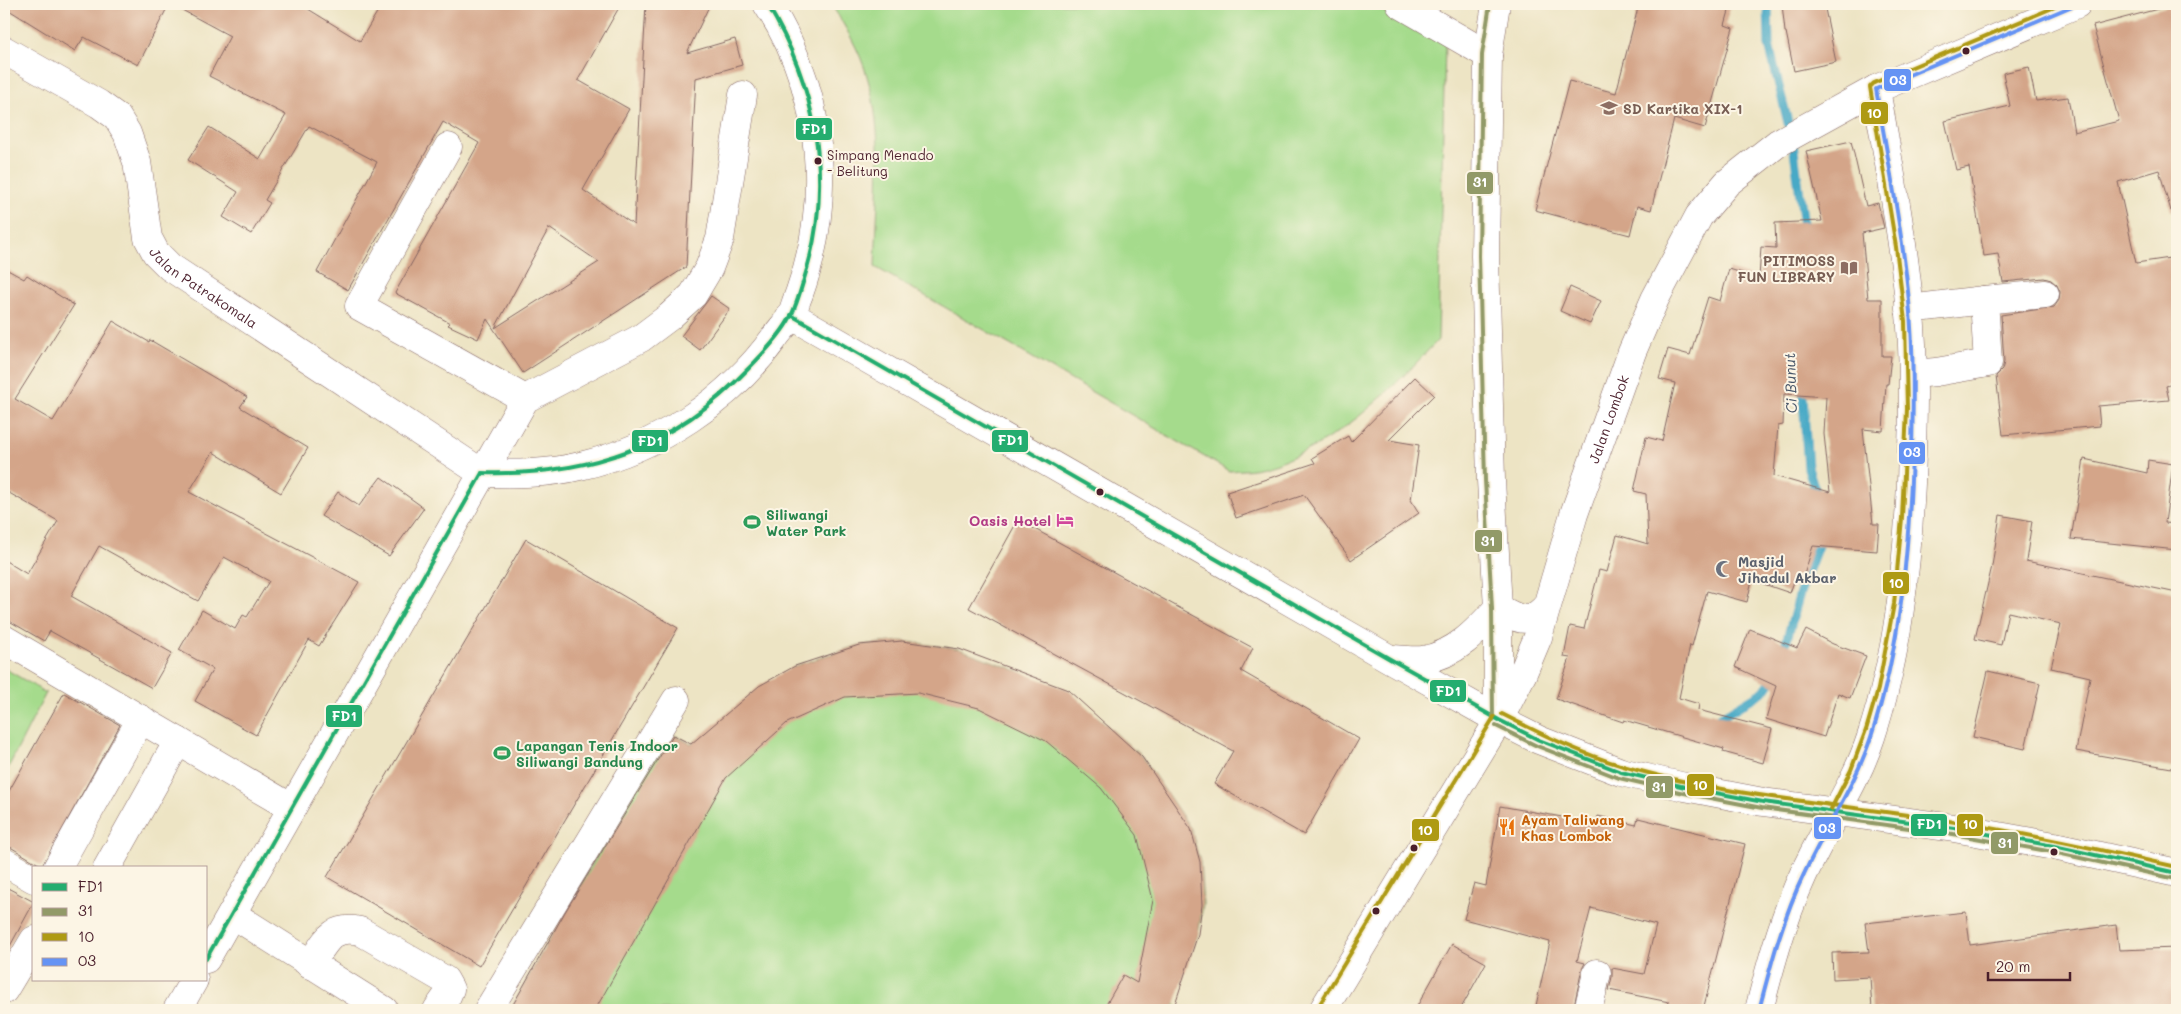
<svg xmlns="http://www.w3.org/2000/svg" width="2181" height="1014" font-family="Mali,sans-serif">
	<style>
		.green { fill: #a5db8c; stroke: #787d5c }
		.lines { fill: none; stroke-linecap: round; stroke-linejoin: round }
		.stream { stroke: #46a9c6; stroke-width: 9 }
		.building { fill: #d4a589; fill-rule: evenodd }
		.minor-casing { stroke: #836461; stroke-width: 29 }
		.minor { stroke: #fff; stroke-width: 28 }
		.bus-1-casing { stroke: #fcf5e5; stroke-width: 8 }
		.bus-2-casing { stroke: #fcf5e5; stroke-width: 8 }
		.bus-3-casing { stroke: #fcf5e5; stroke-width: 8 }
		.bus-4-casing { stroke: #fcf5e5; stroke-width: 8 }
		.bus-1 { stroke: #24ad6f; stroke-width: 4 }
		.bus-2 { stroke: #929a68; stroke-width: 4 }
		.bus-3 { stroke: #ae9a13; stroke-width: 4 }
		.bus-4 { stroke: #6593f4; stroke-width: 4 }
		.bus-dot { fill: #4a1f2b; stroke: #fcf5e5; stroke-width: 2 }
		.labels { text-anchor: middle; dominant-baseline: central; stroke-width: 4; stroke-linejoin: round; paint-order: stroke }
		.bus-label { font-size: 13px; fill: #4a1f2b; stroke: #fcf5e5; text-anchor: start }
		.education-label { font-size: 14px; font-weight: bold; fill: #785e54; stroke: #fcf5e5; text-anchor: start }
		.street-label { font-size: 14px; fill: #4a1f2b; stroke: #fcf5e5 }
		.leisure-label { font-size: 14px; font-weight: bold; fill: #27864d; stroke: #fcf5e5; text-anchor: start }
		.hotel-label { font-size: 14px; font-weight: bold; fill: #b23c85; stroke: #fcf5e5; text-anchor: end }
		.worship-label { font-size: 14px; font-weight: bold; fill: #5b616d; stroke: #fcf5e5; text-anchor: start }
		.food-label { font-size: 14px; font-weight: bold; fill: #c56008; stroke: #fcf5e5; text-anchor: start }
		.water-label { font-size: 15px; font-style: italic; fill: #485669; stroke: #fcf5e5 }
		.line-badge { stroke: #fcf5e5; stroke-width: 2 }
		.badge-label { font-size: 14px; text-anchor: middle; font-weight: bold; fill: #fff }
	</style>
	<rect width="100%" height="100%" fill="#fcf5e5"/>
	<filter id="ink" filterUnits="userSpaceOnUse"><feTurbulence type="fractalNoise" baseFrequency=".02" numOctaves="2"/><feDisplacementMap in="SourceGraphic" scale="10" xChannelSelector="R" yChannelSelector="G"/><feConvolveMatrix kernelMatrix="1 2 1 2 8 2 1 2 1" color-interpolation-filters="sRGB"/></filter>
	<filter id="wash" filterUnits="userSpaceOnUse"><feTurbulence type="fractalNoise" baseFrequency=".0096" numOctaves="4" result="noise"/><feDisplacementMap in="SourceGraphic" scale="20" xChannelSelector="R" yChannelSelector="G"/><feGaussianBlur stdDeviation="1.12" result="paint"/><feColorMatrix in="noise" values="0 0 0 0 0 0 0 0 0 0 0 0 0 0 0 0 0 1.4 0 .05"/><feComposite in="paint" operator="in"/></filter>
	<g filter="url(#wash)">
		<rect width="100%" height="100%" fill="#ede4c4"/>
		<!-- green -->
		<g class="green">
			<path d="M831,4H1370L1445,43L1438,340C1389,392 1336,448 1263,467C1253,470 1240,470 1229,471L875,267C877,206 885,134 867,76C860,51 845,26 831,4Z"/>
			<polygon points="902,641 959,649 1013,669 1064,693 1101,720 1142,757 1191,829 1200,862 1203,905 1198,934 1171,1002 1184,1010 510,1010 667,731 691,744 795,666 859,645"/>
			<polygon points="4,668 46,693 4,776"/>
		</g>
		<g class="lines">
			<!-- stream -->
			<g class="stream">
				<polyline points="1768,4 1769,45 1793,143 1805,233"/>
				<polyline points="1802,383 1808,468 1818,499"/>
				<polyline points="1783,653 1800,593 1822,535"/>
				<polyline points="1713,722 1764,691 1775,675"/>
			</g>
		</g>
		<g id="blocks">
			<!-- building -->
			<g class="building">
				<polygon points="4,4 169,4 138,65 84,37 75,51 4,7"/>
				<path d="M171,4H300L360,41L382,4H621L578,80L629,109L583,190L634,225L646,4H710L687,53L735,39L742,65L696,78L686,267L523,373L487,319L478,339L448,325L450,323L395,293L479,143L443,122L348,290L317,272L377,162L309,126L265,200L270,203L251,234L223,217L238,192L188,160L209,127L260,159L286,115L209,76L230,36ZM549,228L599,262L495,328Z"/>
				<polygon points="1639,4 1731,4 1725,25 1733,28 1705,128 1674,119 1651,210 1637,206 1630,235 1535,210 1569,81 1616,93"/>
				<polygon points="1782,4 1824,4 1836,62 1794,71 1786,32 1785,32"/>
				<polygon points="2177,4 2177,210 2171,211 2159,170 2118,182 2136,263 2177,257 2177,383 2166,386 2169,400 2098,406 2100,426 2003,435 1996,376 2002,370 2004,362 2001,315 2054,307 2059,300 2060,292 2057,285 2051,280 2044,278 2003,282 1998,254 1984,256 1969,167 1956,170 1945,121 2010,106 2003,73 2029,67 2036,101 2068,97 2074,132 2119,121 2093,26"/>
				<path d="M1851,141L1866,206L1878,203L1884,228L1862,233L1868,299H1882V356H1891L1888,384H1886L1883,431L1863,429L1873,524H1879L1877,551L1813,546L1803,578L1796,576L1790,593L1752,580L1747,602L1707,591L1692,646L1690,645L1679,698L1699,704L1698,710L1772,729L1763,763L1723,752L1724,749L1624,720L1623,722L1556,699L1570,658L1564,657L1570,626L1584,629L1599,570L1607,572L1617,535L1648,544L1646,494L1634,491L1646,437L1662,441L1675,383L1659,379L1668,349L1690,355L1708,297L1720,301L1729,269L1759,278L1761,247L1776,248L1775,223L1822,221L1806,151ZM1784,394L1826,397L1824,434L1830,492L1774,476L1778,426L1783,425Z"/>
				<polygon points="4,268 24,279 27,275 74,305 15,399 53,421 113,321 149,342 150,340 247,397 240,407 308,448 281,493 213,452 189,492 359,582 319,646 309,640 256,735 195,701 213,669 179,650 202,610 235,629 243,615 247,617 269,581 224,557 198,601 99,546 71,596 172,653 152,688 50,631 44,641 4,618 4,560 27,574 58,521 4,490"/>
				<polygon points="1570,287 1601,301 1590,324 1560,311"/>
				<polygon points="711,296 730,309 700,350 681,336"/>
				<polygon points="1415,377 1434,395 1389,440 1419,445 1411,500 1419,513 1351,560 1304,495 1236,518 1227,492 1315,463 1312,458 1348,436 1351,442"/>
				<polygon points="2084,459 2147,473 2148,460 2173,464 2165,523 2177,524 2177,550 2071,539"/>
				<polygon points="381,477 424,508 389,556 321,516 338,492 359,506"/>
				<polygon points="2000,515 2032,521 2026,561 2177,593 2177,769 2076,751 2090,677 2051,668 2061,624 2008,612 2001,645 1975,639 1992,566"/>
				<polygon points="1018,520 1253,648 1241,671 1359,739 1304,835 1214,784 1233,751 969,608"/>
				<polygon points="526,539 678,628 479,966 327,877"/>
				<polygon points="1750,629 1797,648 1806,630 1833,644 1866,656 1850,698 1838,693 1824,737 1766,719 1776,686 1735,667"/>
				<polygon points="902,641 959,649 1068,690 1142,757 1191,829 1200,862 1202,905 1198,934 1173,1010 1103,1010 1123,975 1137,983 1153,900 1137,835 1101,788 1046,741 979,708 918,693 845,697 787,723 726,778 595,1010 510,1010 565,912 673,735 691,744 759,686 795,666 859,645"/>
				<polygon points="1988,671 2040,683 2025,749 1973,737"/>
				<polygon points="64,693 120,725 42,866 12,848 4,846 4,800"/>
				<polygon points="1500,806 1596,823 1598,816 1636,825 1638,818 1745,844 1703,1010 1667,1010 1669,1002 1609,990 1612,977 1612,968 1644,974 1656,925 1591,908 1577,961 1585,963 1582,969 1573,1010 1535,1010 1550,942 1464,919 1474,883 1486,886"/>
				<polygon points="4,886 34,902 4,957"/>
				<polygon points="1966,912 1970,945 2116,925 2119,950 2177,948 2177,1010 1872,1010 1870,977 1833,979 1832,953 1869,952 1865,923"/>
				<polygon points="1452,944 1486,963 1460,1010 1415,1010"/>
			</g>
		</g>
	</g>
	<g filter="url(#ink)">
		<use href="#blocks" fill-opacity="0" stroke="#836461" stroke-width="1"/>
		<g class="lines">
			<!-- minor casing -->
			<g class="minor-casing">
				<g id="minor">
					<polyline points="1400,4 1488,55"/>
					<polyline points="1496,4 1488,55 1485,256 1491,480 1498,608 1498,716"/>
					<path id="s1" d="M4,50L99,104L117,117L127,133L137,162L148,238L156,253L170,267L482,473"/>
					<polyline points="448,147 359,306 525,399"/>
					<polyline points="1909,309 1984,300"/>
					<polyline points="791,315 1390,659 1499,720 1539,740 1621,772 1685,787 1763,802 1954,828 2054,846 2177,873"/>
					<polyline points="1914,374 1936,372 1988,363 1984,300 2045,294"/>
					<path d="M482,473C515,474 548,474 580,466C658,448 729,401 775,337C780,330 787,323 791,316C794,309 796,301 799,294C813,255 820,213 819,172C817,112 800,54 767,4"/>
					<polyline points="4,639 292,808"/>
					<path d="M1392,659C1401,659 1413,661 1423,660C1455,655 1477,631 1498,608C1518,619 1528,626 1546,607"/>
					<polyline points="4,862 34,879"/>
					<polyline points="57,868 141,719"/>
					<polyline points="107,868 178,741"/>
					<polyline points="232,914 384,1010"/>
					<polyline points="206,959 525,399 641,338 669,317 693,295 709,268 720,239 743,95"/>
					<path d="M310,965C326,942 330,925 360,931L445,980L450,989L447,996L437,1010"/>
					<polyline points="4,990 34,940"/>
					<polyline points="177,1010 194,980"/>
					<polyline points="488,1010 676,700"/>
					<path id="s2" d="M1323,1010L1499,720L1522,675L1538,637L1574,514L1632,352L1655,299L1699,216L1727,183L1778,143L1876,89L2077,4"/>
					<polyline points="1588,1010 1597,973"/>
					<path d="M1759,1010C1772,959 1787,904 1812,857C1832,817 1857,780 1871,737C1898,655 1907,569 1911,483C1913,422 1915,362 1909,302C1902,230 1888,160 1876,89"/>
				</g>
			</g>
			<!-- minor -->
			<use href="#minor" class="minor"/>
			<!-- bus-1 casing -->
			<g class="bus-1-casing">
				<g id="bus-1">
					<polyline points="791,315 1390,659 1499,720 1539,740 1621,772 1685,787 1763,802 1954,828 2054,846 2177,873"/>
					<path d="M482,473C588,476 674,447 748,369C761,356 783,332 791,316C798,302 802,285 807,269C833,178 816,84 767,4"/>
					<polyline points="206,959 482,473"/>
				</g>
			</g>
			<!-- bus-2 casing -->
			<g class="bus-2-casing">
				<g id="bus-2">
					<polyline points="1490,4 1482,55 1479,256 1485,480 1492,608 1493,720"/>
					<polyline points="1496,726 1537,746 1619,778 1684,793 1762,808 1953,834 2053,852 2176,879"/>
				</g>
			</g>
			<!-- bus-3 casing -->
			<g class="bus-3-casing">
				<g id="bus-3">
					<path d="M1502,714C1541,734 1582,754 1623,766C1731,798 1845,804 1955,822C2030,834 2103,850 2177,867"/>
					<polyline points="1831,809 1851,770 1866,730 1878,689 1894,604 1902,518 1907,409 1905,321 1896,247 1870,87 1874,83 2062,4"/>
					<polyline points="1318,1007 1494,717"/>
				</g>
			</g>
			<!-- bus-4 casing -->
			<g class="bus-4-casing">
				<path id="bus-4" d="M1759,1010C1771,964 1783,917 1804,874C1825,828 1855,786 1871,737C1901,646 1909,549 1912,454C1913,403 1914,352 1909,301C1902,230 1888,160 1876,89L2077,4"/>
			</g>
			<!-- bus-1 -->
			<use href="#bus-1" class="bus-1"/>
			<!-- bus-2 -->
			<use href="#bus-2" class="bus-2"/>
			<!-- bus-3 -->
			<use href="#bus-3" class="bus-3"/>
			<!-- bus-4 -->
			<use href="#bus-4" class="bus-4"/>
		</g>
	</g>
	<!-- icons -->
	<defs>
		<g id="school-bare" transform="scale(1.35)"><path d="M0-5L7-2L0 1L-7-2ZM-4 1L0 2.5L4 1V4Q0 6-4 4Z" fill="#8d6e63" stroke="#fcf5e5" stroke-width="2.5" paint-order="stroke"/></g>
		<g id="library-bare" transform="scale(1.35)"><path d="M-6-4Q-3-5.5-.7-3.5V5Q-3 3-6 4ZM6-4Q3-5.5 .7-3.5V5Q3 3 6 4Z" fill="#8d6e63" stroke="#fcf5e5" stroke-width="2.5" paint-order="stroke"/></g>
		<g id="hotel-bare" transform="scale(1.35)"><path d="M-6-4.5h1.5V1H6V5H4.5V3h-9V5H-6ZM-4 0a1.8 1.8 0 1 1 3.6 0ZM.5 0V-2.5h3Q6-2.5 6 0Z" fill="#d1479c" stroke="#fcf5e5" stroke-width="2.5" paint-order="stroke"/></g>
		<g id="stadium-bare" transform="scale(1.35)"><path d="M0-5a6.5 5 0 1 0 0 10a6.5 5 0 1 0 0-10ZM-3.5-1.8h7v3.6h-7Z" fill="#2e9e5b" stroke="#fcf5e5" stroke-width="2.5" paint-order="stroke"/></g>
		<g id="mosque-bare" transform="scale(1.35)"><path d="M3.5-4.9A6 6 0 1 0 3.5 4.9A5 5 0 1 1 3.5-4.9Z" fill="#6b7280" stroke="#fcf5e5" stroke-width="2.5" paint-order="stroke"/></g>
		<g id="restaurant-bare" transform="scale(1.35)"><path d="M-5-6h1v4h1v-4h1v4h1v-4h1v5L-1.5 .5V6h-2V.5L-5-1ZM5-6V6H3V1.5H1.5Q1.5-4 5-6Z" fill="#e8710a" stroke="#fcf5e5" stroke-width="2.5" paint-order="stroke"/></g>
	</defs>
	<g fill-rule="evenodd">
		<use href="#school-bare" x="1609" y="108"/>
		<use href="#library-bare" x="1849" y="268"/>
		<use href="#hotel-bare" x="1065" y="520"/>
		<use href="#stadium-bare" x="752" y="522"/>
		<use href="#mosque-bare" x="1724" y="569"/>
		<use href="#stadium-bare" x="502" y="753"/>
		<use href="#restaurant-bare" x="1507" y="827"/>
	</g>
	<!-- markers -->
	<g class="bus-dot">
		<circle cx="1966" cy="51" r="4.5"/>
		<circle cx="818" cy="161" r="4.5"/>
		<circle cx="1100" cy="492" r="4.5"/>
		<circle cx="1414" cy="848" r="4.5"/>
		<circle cx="2054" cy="852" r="4.5"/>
		<circle cx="1376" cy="911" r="4.5"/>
	</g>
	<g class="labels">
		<!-- bus labels -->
		<g class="bus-label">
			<text x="827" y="154">Simpang Menado<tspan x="827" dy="16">- Belitung</tspan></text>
		</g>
		<!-- education labels -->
		<g class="education-label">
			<text x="1623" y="108">SD Kartika XIX-1</text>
			<text x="1835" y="260" text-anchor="end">PITIMOSS<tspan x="1835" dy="16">FUN LIBRARY</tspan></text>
		</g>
		<!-- street labels -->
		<g class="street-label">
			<text stroke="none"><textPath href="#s1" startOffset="334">Jalan Patrakomala</textPath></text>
			<text stroke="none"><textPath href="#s2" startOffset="660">Jalan Lombok</textPath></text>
		</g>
		<!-- leisure labels -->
		<g class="leisure-label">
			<text x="766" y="514">Siliwangi<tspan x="766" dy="16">Water Park</tspan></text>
			<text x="516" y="745">Lapangan Tenis Indoor<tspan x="516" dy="16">Siliwangi Bandung</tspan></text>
		</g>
		<!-- hotel labels -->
		<g class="hotel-label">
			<text x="1051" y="520">Oasis Hotel</text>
		</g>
		<!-- worship labels -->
		<g class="worship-label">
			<text x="1738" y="561">Masjid<tspan x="1738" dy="16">Jihadul Akbar</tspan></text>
		</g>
		<!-- food labels -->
		<g class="food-label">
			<text x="1521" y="819">Ayam Taliwang<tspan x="1521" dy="16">Khas Lombok</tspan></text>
		</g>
		<!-- water labels -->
		<g class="water-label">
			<text transform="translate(1790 383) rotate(-92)">Ci Bunut</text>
		</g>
	</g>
	<g class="line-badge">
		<rect x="1883" y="68" width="29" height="24" rx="5" fill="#6593f4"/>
		<rect x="1860" y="101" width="29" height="24" rx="5" fill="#ae9a13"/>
		<rect x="795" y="117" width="38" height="24" rx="5" fill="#24ad6f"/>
		<rect x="1466" y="171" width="28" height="24" rx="5" fill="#929a68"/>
		<rect x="991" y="429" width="38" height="24" rx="5" fill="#24ad6f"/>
		<rect x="631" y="429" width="38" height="24" rx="5" fill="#24ad6f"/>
		<rect x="1898" y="441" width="28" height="24" rx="5" fill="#6593f4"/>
		<rect x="1474" y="529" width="29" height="24" rx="5" fill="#929a68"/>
		<rect x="1882" y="571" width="28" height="24" rx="5" fill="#ae9a13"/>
		<rect x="1429" y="679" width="38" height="24" rx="5" fill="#24ad6f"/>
		<rect x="325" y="704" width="38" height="24" rx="5" fill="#24ad6f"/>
		<rect x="1686" y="773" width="29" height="24" rx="5" fill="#ae9a13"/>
		<rect x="1645" y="775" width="29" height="24" rx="5" fill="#929a68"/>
		<rect x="1956" y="813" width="28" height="24" rx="5" fill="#ae9a13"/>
		<rect x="1910" y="813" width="38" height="24" rx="5" fill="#24ad6f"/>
		<rect x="1813" y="816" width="29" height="24" rx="5" fill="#6593f4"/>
		<rect x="1411" y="818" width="29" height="24" rx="5" fill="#ae9a13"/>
		<rect x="1990" y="831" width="29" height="24" rx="5" fill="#929a68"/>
	</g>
	<g class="badge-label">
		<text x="1898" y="85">03</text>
		<text x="1874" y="118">10</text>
		<text x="814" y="134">FD1</text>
		<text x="1480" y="187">31</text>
		<text x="1010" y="445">FD1</text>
		<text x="650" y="446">FD1</text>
		<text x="1912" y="457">03</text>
		<text x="1488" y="546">31</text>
		<text x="1896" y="588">10</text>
		<text x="1448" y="696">FD1</text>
		<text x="344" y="721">FD1</text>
		<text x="1700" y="790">10</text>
		<text x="1659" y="792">31</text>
		<text x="1970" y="829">10</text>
		<text x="1929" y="829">FD1</text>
		<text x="1827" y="833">03</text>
		<text x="1425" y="835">10</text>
		<text x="2005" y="848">31</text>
	</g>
	<!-- margin -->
	<rect width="2181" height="1014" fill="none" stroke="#fcf5e5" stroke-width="20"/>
	<!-- legend -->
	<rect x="32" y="866" width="175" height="115" fill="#fcf5e5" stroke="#b59f9b"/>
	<rect x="42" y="883" width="25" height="8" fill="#24ad6f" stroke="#b59f9b"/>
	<text x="78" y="892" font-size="15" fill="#4a1f2b">FD1</text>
	<rect x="42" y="908" width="25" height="8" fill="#929a68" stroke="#b59f9b"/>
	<text x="78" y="916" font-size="15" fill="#4a1f2b">31</text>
	<rect x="42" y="933" width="25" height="8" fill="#ae9a13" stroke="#b59f9b"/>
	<text x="78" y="942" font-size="15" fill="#4a1f2b">10</text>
	<rect x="42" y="958" width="25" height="8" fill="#6593f4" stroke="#b59f9b"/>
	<text x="78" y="966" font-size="15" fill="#4a1f2b">03</text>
	<!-- scale -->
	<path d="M1988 972v8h82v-8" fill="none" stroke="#4a1f2b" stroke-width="2.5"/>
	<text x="1996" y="972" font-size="15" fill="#4a1f2b" stroke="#fcf5e5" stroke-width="4" paint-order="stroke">20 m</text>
</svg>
